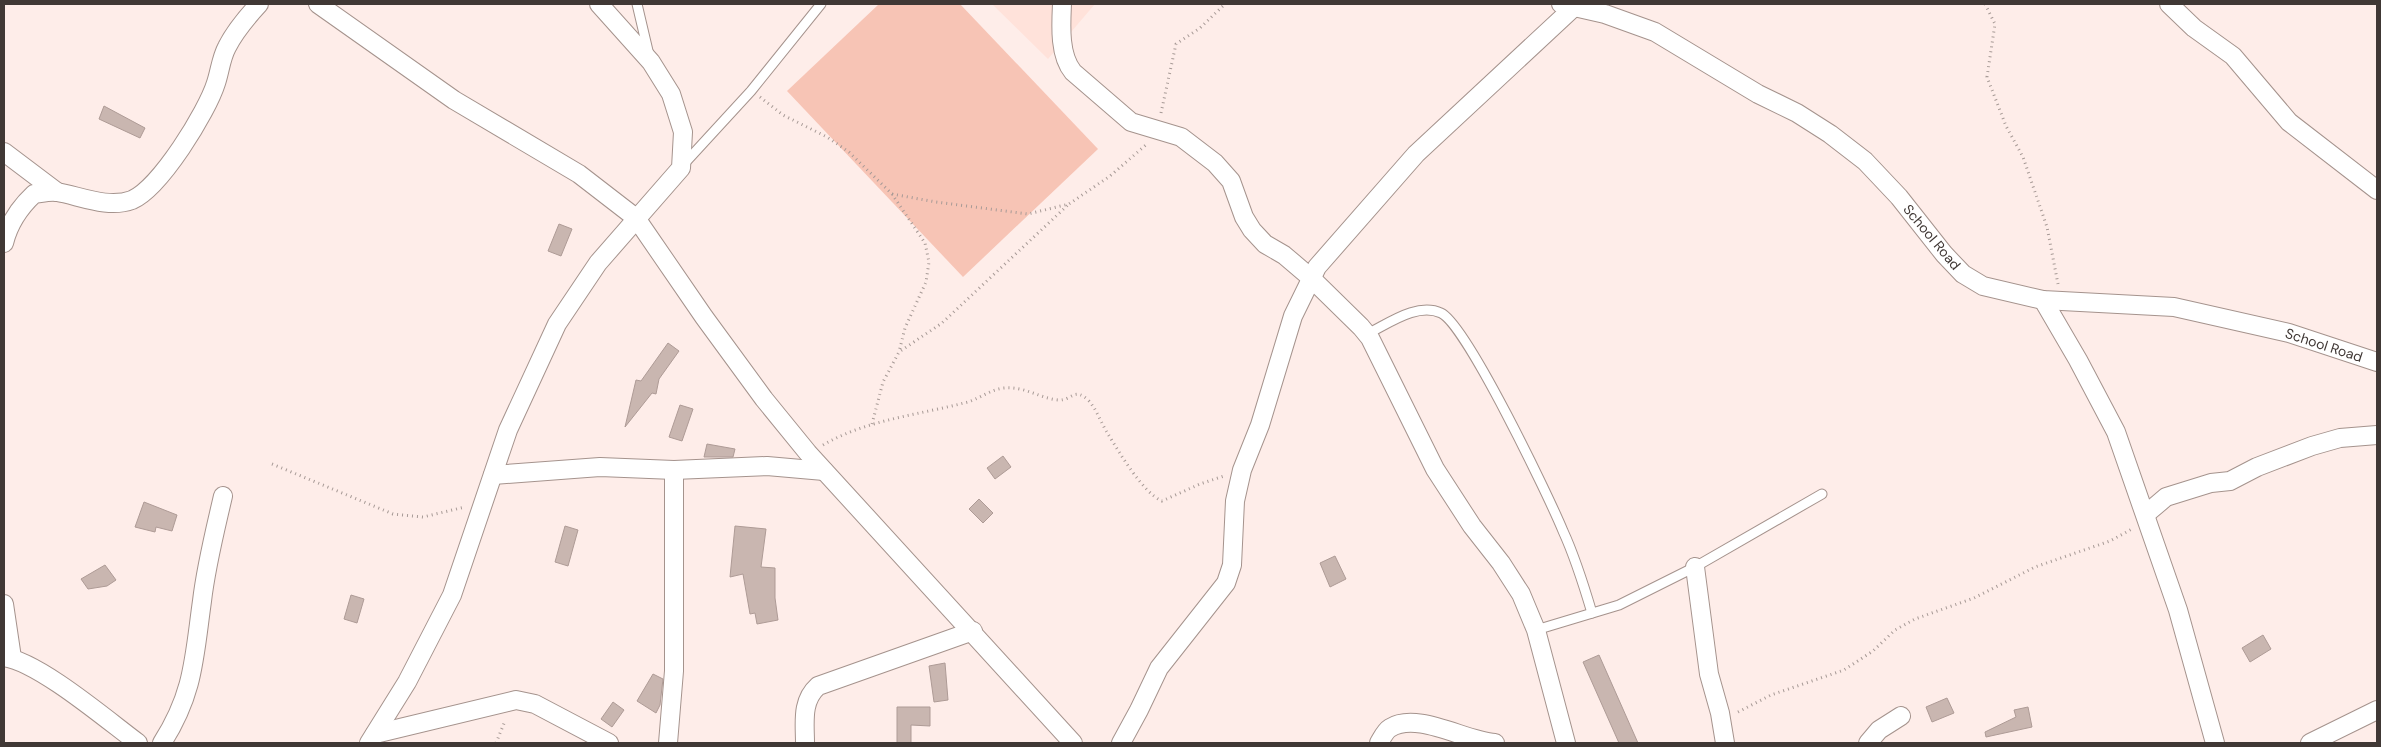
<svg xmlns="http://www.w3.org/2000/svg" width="2381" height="747" font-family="'DM Sans',sans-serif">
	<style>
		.built { fill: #ffe2da }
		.green { fill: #f7c4b5 }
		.building { fill: #c9b6b0; stroke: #ae9b96 }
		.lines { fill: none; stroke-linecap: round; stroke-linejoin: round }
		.lane-casing { stroke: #a5938d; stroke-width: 11 }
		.street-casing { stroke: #a5938d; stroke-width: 20 }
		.path { stroke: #a79a96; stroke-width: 3; stroke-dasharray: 1 4; stroke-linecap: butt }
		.lane { stroke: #fff; stroke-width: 9 }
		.street { stroke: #fff; stroke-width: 18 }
		.labels { text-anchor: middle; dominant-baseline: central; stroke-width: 4; stroke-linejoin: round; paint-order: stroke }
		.street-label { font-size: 14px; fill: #403835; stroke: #fff }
	</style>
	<rect width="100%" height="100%" fill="#feede9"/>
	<!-- built -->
	<polygon class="built" points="992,4 1095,4 1048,59"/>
	<!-- green -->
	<polygon class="green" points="879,4 960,4 1098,149 963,277 787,91"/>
	<!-- building -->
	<g class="building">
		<polygon points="104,106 145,128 140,138 99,119"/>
		<polygon points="559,224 572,229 561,256 548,251"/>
		<polygon points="668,343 679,351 659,379 656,394 652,393 625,427 636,380 641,381"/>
		<polygon points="680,405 693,409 682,441 669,437"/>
		<polygon points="707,444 735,449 733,457 704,457"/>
		<polygon points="1003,456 1011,467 995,479 987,468"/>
		<polygon points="979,499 993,513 983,523 969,509"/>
		<polygon points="144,502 177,515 172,531 156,527 155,532 135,527"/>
		<polygon points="565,526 578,530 568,566 555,562"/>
		<polygon points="735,526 766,529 761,567 775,568 775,598 778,620 757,624 755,613 750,614 743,574 730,577"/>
		<polygon points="1335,556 1346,579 1330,587 1320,563"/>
		<polygon points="105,565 116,580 107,586 88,589 81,579"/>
		<polygon points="351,595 364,599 357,623 344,619"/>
		<polygon points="2263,635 2271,649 2250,662 2242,648"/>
		<polygon points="1599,655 1638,743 1619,743 1583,662"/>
		<polygon points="945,663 948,700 934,702 929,666"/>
		<polygon points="653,674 663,679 660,705 656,713 637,701"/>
		<polygon points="1947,698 1954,713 1932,722 1926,707"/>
		<polygon points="613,702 624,710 612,727 601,719"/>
		<polygon points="897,707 930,707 930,726 911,725 911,743 897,743"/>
		<polygon points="2028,707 2032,727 1986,737 1985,732 2016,717 2014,710"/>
	</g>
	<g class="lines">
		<!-- lane casing -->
		<g class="lane-casing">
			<g id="lane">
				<polyline points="637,4 649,55"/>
				<polyline points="683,165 751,91 821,4"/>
				<path d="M1367,334C1388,324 1417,302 1441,313C1466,324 1549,497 1563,531C1575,557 1584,586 1592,613"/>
				<polyline points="1536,630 1619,605 1695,567 1822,494"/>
			</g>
		</g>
		<!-- street casing -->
		<g class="street-casing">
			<g id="street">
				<polyline points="318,4 454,100 579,174 636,218 704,317 764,399 808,453 1073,743"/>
				<path d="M1062,4C1061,25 1059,55 1073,72L1131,122L1181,137L1215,163L1231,181L1244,217L1252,230L1265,244L1284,255L1311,278L1361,327L1370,338L1435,469L1472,526L1501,563L1521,594L1536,630L1566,743"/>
				<polyline points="1561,4 1605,14 1655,32 1758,94 1797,113 1830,134 1865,161 1899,197 1944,254 1963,274 1983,286 2043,300 2174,307 2289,333 2377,362"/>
				<polyline points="2169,4 2194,28 2233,56 2289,122 2377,190"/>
				<polyline points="4,152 57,192"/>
				<path d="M4,243C9,223 19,208 34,194C42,193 50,191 57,192C80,196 108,209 132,200C160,188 207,112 216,83C220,71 221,58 227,47C235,31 247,17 259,4"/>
				<polyline points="2043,300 2078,360 2116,432 2178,610 2215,743"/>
				<polyline points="493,475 600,467 674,470 767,466 824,471"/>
				<polyline points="2146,514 2166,497 2211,483 2230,481 2257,467 2312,446 2340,438 2377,435"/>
				<polyline points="1695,567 1709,674 1720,713 1725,743"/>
				<polyline points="4,604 12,658"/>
				<path d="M4,657C39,662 107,720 138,743"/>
				<polyline points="375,734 516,700 535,704 609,743"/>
				<path d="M162,743C194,693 194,658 202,601C206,566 215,531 223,496"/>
				<polyline points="369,743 407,682 452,595 508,430 557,324 598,263 681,168 683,132 671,94 651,62 599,4"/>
				<polyline points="668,743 674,671 674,470"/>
				<path d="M805,743C805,723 801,701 818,686L973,631"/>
				<polyline points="1121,743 1139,710 1159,668 1226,583 1232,565 1235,501 1242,470 1260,425 1293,316 1317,267 1416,154 1573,8"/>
				<path d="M1379,743C1382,738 1385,731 1390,728C1417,711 1465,741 1495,743"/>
				<polyline points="1868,743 1879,730 1901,716"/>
				<polyline points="2310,743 2377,710"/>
			</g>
		</g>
		<!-- path -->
		<g class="path">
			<polyline points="1985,4 1995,24 1987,77 2006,126 2023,157 2047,227 2058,284"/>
			<polyline points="760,97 783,115 827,137 849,152 892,194 925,243 929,262 926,282 905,328 899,352"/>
			<polyline points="1161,113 1176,44 1200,28 1225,4"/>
			<polyline points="892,194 936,202 1028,214 1069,204 1110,176 1147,144"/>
			<polyline points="872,424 883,382 899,352 942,323 1069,204"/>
			<path d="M823,445C866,420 917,415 964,403C978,400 989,390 1003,388C1025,386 1039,398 1058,400C1072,401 1074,386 1089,401C1097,410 1101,423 1108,434C1119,452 1143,493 1162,501L1200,484L1224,476"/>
			<polyline points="272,464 393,514 423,517 465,507"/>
			<polyline points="1738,712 1771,695 1844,670 1873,651 1895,630 1915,619 1974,598 2035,567 2110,541 2132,529"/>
			<polyline points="496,743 505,721"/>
		</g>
		<!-- lane -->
		<use href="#lane" class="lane"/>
		<!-- street -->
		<use href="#street" class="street"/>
	</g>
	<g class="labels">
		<!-- street labels -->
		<g class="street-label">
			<text transform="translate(1932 237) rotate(50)">School Road</text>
			<text transform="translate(2324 345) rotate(18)">School Road</text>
		</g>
	</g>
	<!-- border -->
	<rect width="2381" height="747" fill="none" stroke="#403835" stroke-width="10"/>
</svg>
